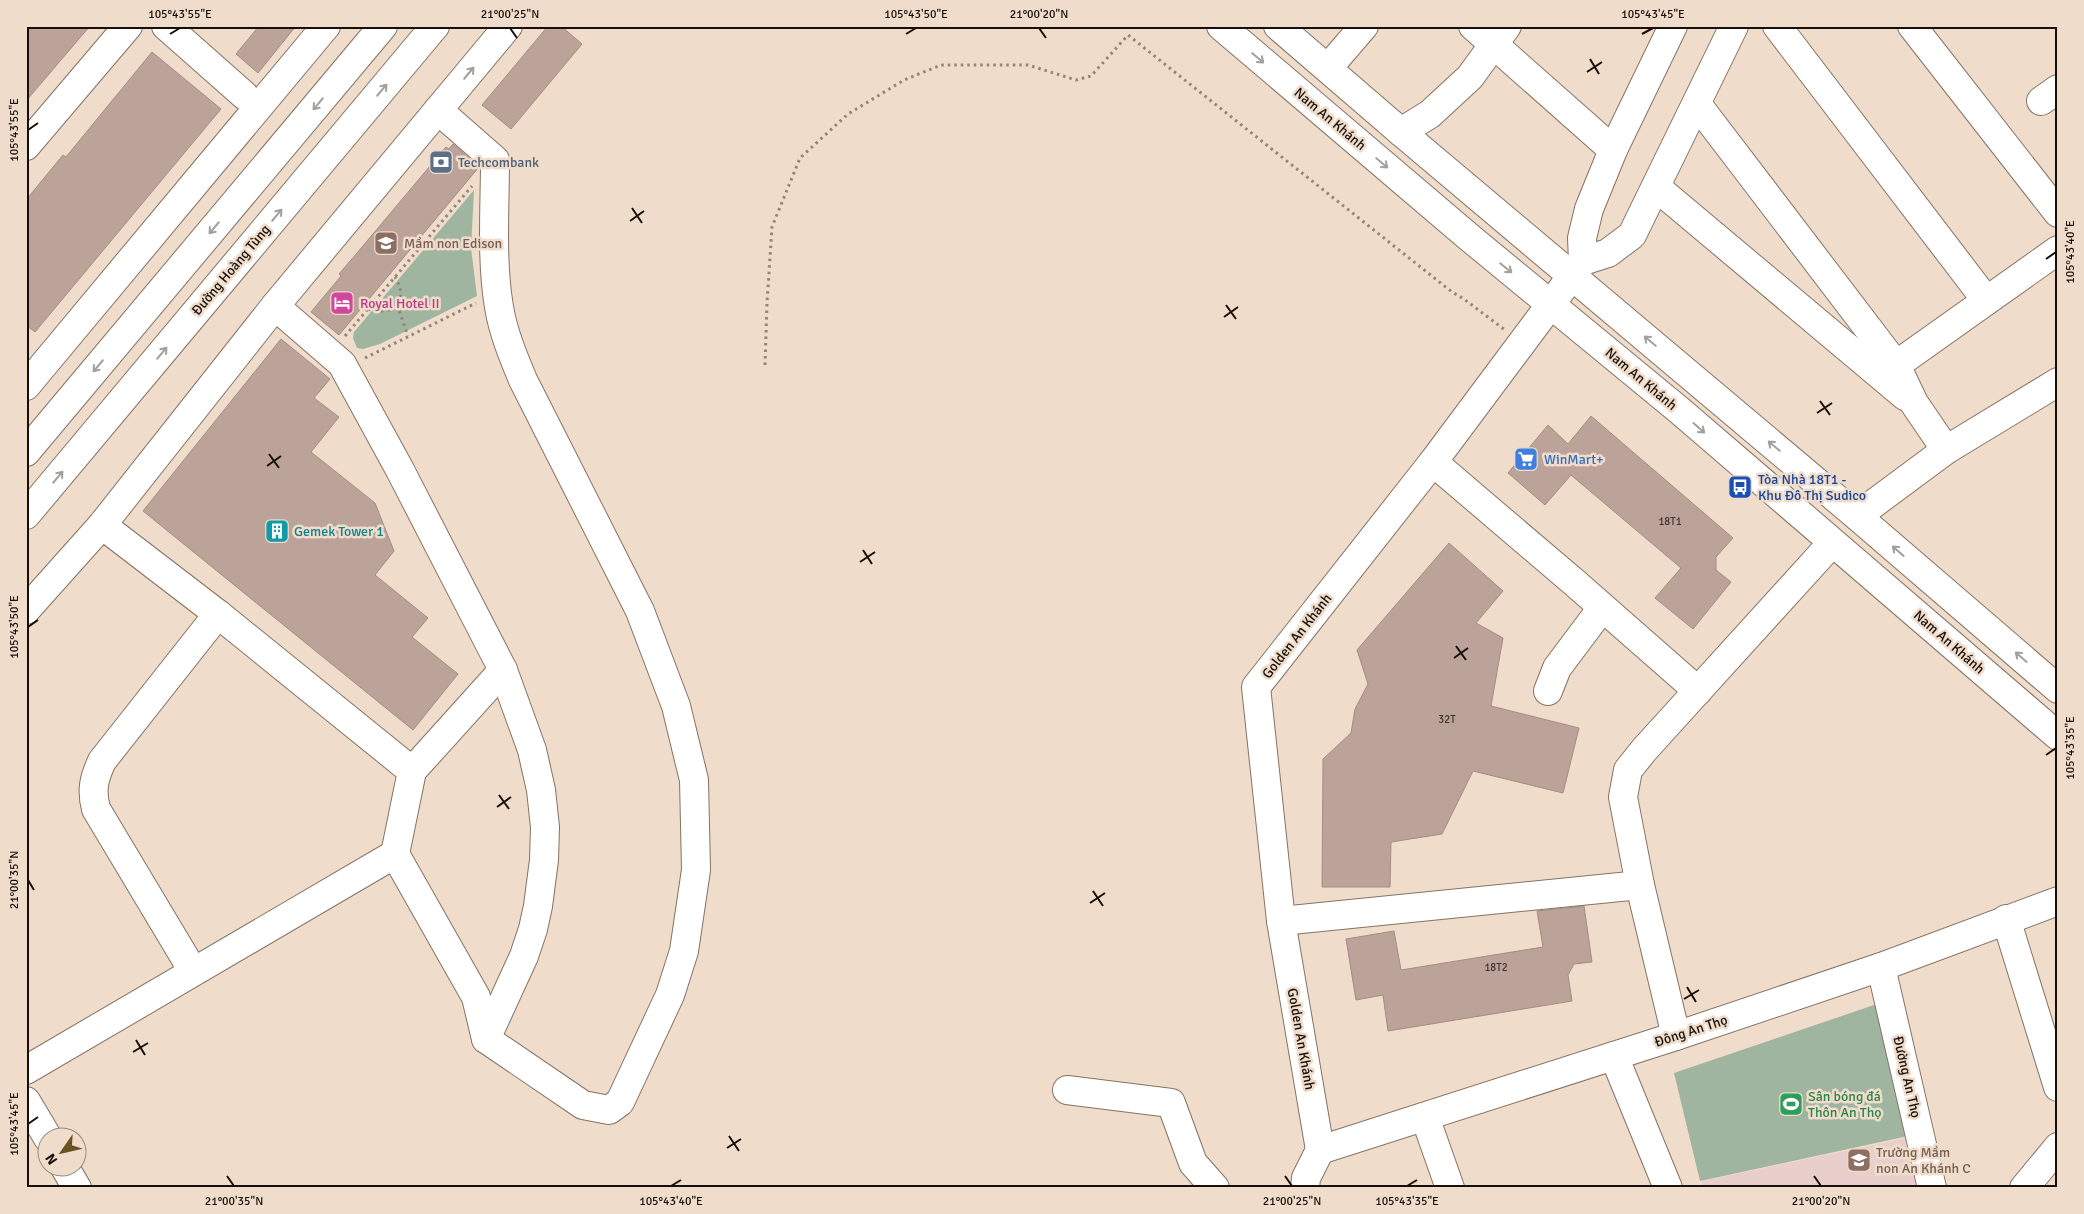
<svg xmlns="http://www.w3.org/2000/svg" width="2084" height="1214" font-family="Signika,sans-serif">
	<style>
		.education { fill: #e9cfcc }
		.green { fill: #9fb5a0 }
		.building { fill: #bca399; stroke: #a58c82 }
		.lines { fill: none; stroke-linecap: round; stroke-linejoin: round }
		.minor-casing { stroke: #857363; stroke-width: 30 }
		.major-casing { stroke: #857363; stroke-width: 30 }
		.path { stroke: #938578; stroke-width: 3; stroke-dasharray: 2.5 4; stroke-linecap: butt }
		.minor { stroke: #fff; stroke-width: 28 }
		.major { stroke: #fff; stroke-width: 28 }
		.oneway { stroke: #a29f9d }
		.ticks { fill: none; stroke: #17100a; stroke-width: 2 }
		.labels { text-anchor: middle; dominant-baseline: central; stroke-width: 5; stroke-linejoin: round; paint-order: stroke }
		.number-label { font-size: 11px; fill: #40352e }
		.street-label { font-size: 14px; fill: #17100a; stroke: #f0dcca }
		.service-label { font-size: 14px; fill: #4e5e75; stroke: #f0dcca; text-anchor: start }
		.education-label { font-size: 14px; fill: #785e54; stroke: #f0dcca; text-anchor: start }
		.hotel-label { font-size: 14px; fill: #b23c85; stroke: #f0dcca; text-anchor: start }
		.shop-label { font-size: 14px; fill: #366cbe; stroke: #f0dcca; text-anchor: start }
		.transit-label { font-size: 14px; fill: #164399; stroke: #f0dcca; text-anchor: start }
		.culture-label { font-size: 14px; fill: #0d838f; stroke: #f0dcca; text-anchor: start }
		.leisure-label { font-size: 14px; fill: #27864d; stroke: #f0dcca; text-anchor: start }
		.neatline { fill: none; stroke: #17100a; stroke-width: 2 }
		.ticks-label { font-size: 12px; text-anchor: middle; fill: #17100a }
	</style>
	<rect width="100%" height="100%" fill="#f0dcca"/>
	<!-- education -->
	<polygon class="education" points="1907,1138 1920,1188 1703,1188 1702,1181"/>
	<!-- green -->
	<g class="green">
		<polygon points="474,190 471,248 477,296 380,344 363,349 357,348 353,338 354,332"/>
		<polygon points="1877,1004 1908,1136 1700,1181 1674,1073"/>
	</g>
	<!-- building -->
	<g class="building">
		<polygon points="26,26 90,26 26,101"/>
		<polygon points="259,26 296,26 258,73 236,54"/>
		<polygon points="548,26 561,26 582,44 511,129 482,105"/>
		<polygon points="152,52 221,109 35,332 26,325 26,200 63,155 66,157"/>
		<polygon points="453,144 479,167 339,335 311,312 341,276 339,274 357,253 446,147 449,149"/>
		<polygon points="281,339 330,379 314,398 339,417 311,452 375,503 394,551 375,575 428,618 412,637 458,674 413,730 143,511"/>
		<polygon points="1591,416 1733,538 1716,557 1716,570 1731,582 1693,629 1655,598 1681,568 1571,475 1545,505 1508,473 1548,425 1568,444"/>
		<polygon points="1449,543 1503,591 1476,623 1503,638 1491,706 1579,728 1563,793 1473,771 1442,834 1391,842 1390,887 1322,887 1323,759 1351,733 1355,709 1368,684 1357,650"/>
		<polygon points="1584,906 1592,962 1574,964 1568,975 1572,1001 1388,1031 1383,995 1356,1000 1346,939 1394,931 1401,970 1543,947 1537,911"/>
	</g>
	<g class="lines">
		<!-- minor casing -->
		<g class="minor-casing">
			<g id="minor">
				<polyline points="166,26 244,95"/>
				<polyline points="1221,26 1470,238 1679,410 2058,736"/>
				<polyline points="1278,26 1401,132 1857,516 2058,689"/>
				<polyline points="1473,26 1613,150"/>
				<polyline points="1777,26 1986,300"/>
				<polyline points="1912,26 2058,213"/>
				<polyline points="1328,68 1364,26"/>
				<polyline points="2041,101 2058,89"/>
				<polyline points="1697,104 1896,365 1914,403 1946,450"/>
				<polyline points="1401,132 1430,114 1470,77 1507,26"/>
				<polyline points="26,146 128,26"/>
				<polyline points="1656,187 1905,396"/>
				<polyline points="1583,261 1608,253 1632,235 1734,26"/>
				<polyline points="275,306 342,364 400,470 503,670 532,750 541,790 545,827 544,860 538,906 533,929 524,956 486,1039"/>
				<polyline points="1896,365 2058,250"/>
				<polyline points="26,386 326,26"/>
				<polyline points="1433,462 1575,583 1698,691"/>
				<polyline points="1857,516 1946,450 2058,382"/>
				<polyline points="102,525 218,614 412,771"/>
				<polyline points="26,610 102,525 275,306 508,26"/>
				<polyline points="1548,691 1557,668 1602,608"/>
				<path d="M395,854L476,997L486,1039L583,1105L609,1110L620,1102L670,995L684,951L696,870L694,780L676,706L640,611L523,380C513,356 503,332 499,307C491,260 495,207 495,160L438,110"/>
				<polyline points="2006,919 2058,1087"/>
				<polyline points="1281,921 1640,885"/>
				<polyline points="1881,967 1932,1188"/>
				<path d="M193,971L96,809C91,790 94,778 102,761L218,614"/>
				<polyline points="1676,1036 1640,885 1623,797 1628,770 1644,750 1832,543"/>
				<polyline points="1614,1056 1668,1188"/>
				<polyline points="26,1070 395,854 412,771 503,670"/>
				<polyline points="1067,1090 1171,1103 1193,1163 1215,1188"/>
				<polyline points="1425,1117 1450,1188"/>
				<polyline points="1320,1150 1676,1036 1881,967 2058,901"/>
				<polyline points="1305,1188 1306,1178 1320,1150 1281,921 1256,687 1433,462 1583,261 1582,238 1589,209 1613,150 1673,26"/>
				<polyline points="2024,1188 2058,1147"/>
			</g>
		</g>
		<!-- major casing -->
		<g class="major-casing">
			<g id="major">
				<polyline points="26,452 383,26"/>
				<polyline points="26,515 435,26"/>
				<polyline points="26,1101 48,1138"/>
				<polyline points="64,1166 77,1188"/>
			</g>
		</g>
		<!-- path -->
		<g class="path">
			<polyline points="397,305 408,336"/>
			<path d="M368,309C393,317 410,301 395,277"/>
			<polyline points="345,336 472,186"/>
			<polyline points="365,358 476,303"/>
			<polyline points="765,365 767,303 772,227 800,158 848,114 904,80 941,65 1028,65 1076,80 1091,76 1128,35 1452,292 1464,299 1505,330"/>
		</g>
		<!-- minor -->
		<use href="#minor" class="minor"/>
		<!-- major -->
		<use href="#major" class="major"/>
	</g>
	<!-- one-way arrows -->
	<defs><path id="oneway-shaft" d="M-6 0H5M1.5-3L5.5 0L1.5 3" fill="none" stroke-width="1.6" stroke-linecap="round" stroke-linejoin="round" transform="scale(1.25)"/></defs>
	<g class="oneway">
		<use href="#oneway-shaft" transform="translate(1258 58) rotate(40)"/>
		<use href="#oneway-shaft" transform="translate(469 73) rotate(-50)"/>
		<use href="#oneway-shaft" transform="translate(382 90) rotate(-50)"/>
		<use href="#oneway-shaft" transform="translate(318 104) rotate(130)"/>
		<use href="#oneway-shaft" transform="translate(1382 163) rotate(40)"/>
		<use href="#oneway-shaft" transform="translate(277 215) rotate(-50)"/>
		<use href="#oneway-shaft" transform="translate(214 228) rotate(130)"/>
		<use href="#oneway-shaft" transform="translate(1506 268) rotate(39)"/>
		<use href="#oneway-shaft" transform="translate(1650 341) rotate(-140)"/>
		<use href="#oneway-shaft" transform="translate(162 353) rotate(-50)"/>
		<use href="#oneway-shaft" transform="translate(98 366) rotate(130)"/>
		<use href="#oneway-shaft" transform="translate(1699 428) rotate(41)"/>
		<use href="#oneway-shaft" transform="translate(1774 446) rotate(-140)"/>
		<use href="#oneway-shaft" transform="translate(58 477) rotate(-50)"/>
		<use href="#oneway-shaft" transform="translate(1898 551) rotate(-139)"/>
		<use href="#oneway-shaft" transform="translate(2021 657) rotate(-139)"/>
	</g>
	<!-- ticks -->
	<path class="ticks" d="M510,28L517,38M1039,28L1046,38M170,34L180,28M906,34L916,28M1642,34L1653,28M1590,59L1599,74M1587,72L1602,62M28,130L38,123M632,208L642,223M630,221L644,211M2046,259L2056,252M1226,305L1236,319M1224,317L1238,307M1820,401L1830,415M1817,413L1832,403M269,454L279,468M267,466L281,456M863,550L872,564M860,562L875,552M28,627L38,620M1456,646L1466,660M1454,658L1468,648M2046,755L2056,748M499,795L509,809M497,807L511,797M28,880L34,890M1093,891L1103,906M1090,903L1105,893M1687,987L1696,1002M1684,999L1699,990M136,1040L145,1055M133,1052L148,1043M28,1124L38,1117M729,1136L739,1151M727,1148L741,1139M227,1176L234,1186M1285,1176L1292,1186M1814,1176L1821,1186M671,1186L681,1180M1407,1186L1417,1180"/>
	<!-- icons -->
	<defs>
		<g id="bank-square" transform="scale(1.25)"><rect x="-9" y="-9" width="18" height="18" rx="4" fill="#5c6f8a" stroke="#f0dcca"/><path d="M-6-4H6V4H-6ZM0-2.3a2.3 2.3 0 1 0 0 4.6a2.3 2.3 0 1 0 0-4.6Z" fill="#fff"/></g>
		<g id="school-square" transform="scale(1.25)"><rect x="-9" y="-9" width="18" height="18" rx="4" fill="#8d6e63" stroke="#f0dcca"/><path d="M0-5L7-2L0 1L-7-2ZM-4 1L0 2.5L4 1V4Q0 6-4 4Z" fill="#fff"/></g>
		<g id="hotel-square" transform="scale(1.25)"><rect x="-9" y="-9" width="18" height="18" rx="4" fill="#d1479c" stroke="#f0dcca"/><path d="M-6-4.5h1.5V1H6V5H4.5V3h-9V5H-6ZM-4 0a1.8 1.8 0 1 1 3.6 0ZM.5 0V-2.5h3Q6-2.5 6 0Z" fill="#fff"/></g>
		<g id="supermarket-square" transform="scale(1.25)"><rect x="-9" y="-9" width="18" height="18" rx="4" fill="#3f7fe0" stroke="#f0dcca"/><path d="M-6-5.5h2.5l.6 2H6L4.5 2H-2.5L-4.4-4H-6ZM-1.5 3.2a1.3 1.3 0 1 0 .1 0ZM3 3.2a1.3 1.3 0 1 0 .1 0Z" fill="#fff"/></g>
		<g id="bus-square" transform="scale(1.25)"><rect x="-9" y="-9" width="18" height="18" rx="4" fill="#1a4fb4" stroke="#f0dcca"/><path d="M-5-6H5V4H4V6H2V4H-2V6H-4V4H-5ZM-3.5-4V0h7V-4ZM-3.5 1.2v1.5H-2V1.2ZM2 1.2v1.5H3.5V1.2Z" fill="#fff"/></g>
		<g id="building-square" transform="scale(1.25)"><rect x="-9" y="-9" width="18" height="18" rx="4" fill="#0f9aa8" stroke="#f0dcca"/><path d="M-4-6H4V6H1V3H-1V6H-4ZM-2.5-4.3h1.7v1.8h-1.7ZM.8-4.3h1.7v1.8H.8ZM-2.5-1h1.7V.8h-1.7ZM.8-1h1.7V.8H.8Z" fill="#fff"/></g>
		<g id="stadium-square" transform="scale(1.25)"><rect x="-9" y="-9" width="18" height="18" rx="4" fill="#2e9e5b" stroke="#f0dcca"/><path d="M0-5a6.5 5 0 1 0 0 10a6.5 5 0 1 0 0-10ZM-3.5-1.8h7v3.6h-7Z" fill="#fff"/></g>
	</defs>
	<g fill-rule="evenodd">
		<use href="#bank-square" x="441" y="162"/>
		<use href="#school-square" x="386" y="243"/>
		<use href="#hotel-square" x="342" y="303"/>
		<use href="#supermarket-square" x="1526" y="459"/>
		<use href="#bus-square" x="1740" y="487"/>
		<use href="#building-square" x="277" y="531"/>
		<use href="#stadium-square" x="1791" y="1104"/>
		<use href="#school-square" x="1859" y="1160"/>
	</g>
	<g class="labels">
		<!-- number labels -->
		<g class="number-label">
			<text x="1670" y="521">18T1</text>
			<text x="1447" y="719">32T</text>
			<text x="1496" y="967">18T2</text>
		</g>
		<!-- street labels -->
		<g class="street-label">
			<text transform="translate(1330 119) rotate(40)">Nam An Khánh</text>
			<text transform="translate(231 270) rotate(-50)">Đường Hoàng Tùng</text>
			<text transform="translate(1641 379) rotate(40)">Nam An Khánh</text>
			<text transform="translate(1297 636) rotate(-52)">Golden An Khánh</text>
			<text transform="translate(1949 642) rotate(41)">Nam An Khánh</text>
			<text transform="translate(1691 1031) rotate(-18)">Đông An Thọ</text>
			<text transform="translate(1301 1039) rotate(80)">Golden An Khánh</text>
			<text transform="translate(1907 1077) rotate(77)">Đường An Thọ</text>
		</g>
		<!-- service labels -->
		<g class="service-label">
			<text x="458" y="162">Techcombank</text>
		</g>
		<!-- education labels -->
		<g class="education-label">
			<text x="404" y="243">Mầm non Edison</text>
			<text x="1876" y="1152">Trường Mầm<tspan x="1876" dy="16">non An Khánh C</tspan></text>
		</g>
		<!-- hotel labels -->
		<g class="hotel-label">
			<text x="360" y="303">Royal Hotel II</text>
		</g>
		<!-- shop labels -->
		<g class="shop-label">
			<text x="1544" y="459">WinMart+</text>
		</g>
		<!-- transit labels -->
		<g class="transit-label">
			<text x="1758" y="479">Tòa Nhà 18T1 -<tspan x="1758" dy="16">Khu Đô Thị Sudico</tspan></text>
		</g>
		<!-- culture labels -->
		<g class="culture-label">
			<text x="294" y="531">Gemek Tower 1</text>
		</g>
		<!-- leisure labels -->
		<g class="leisure-label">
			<text x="1808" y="1096">Sân bóng đá<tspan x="1808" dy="16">Thôn An Thọ</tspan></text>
		</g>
	</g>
	<!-- border -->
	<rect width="2084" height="1214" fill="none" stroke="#f0dcca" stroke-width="55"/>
	<!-- north arrow -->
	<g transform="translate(62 1152) rotate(236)"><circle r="24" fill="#f0dcca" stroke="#998a7d"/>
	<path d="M0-4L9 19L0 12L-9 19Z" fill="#685322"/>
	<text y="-8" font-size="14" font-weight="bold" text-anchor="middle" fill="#17100a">N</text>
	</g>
	<rect x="28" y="28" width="2028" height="1158" class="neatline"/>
	<g class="ticks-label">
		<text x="180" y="18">105°43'55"E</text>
		<text x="510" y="18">21°00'25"N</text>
		<text x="916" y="18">105°43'50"E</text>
		<text x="1039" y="18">21°00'20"N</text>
		<text x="1653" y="18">105°43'45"E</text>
		<text transform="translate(14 130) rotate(-90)" y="4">105°43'55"E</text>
		<text transform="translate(2070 252) rotate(-90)" y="4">105°43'40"E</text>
		<text transform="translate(14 627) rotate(-90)" y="4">105°43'50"E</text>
		<text transform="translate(2070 748) rotate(-90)" y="4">105°43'35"E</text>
		<text transform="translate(14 880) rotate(-90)" y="4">21°00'35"N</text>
		<text transform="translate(14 1124) rotate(-90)" y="4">105°43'45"E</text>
		<text x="234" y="1205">21°00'35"N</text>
		<text x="671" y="1205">105°43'40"E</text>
		<text x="1292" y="1205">21°00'25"N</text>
		<text x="1407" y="1205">105°43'35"E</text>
		<text x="1821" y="1205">21°00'20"N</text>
	</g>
</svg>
